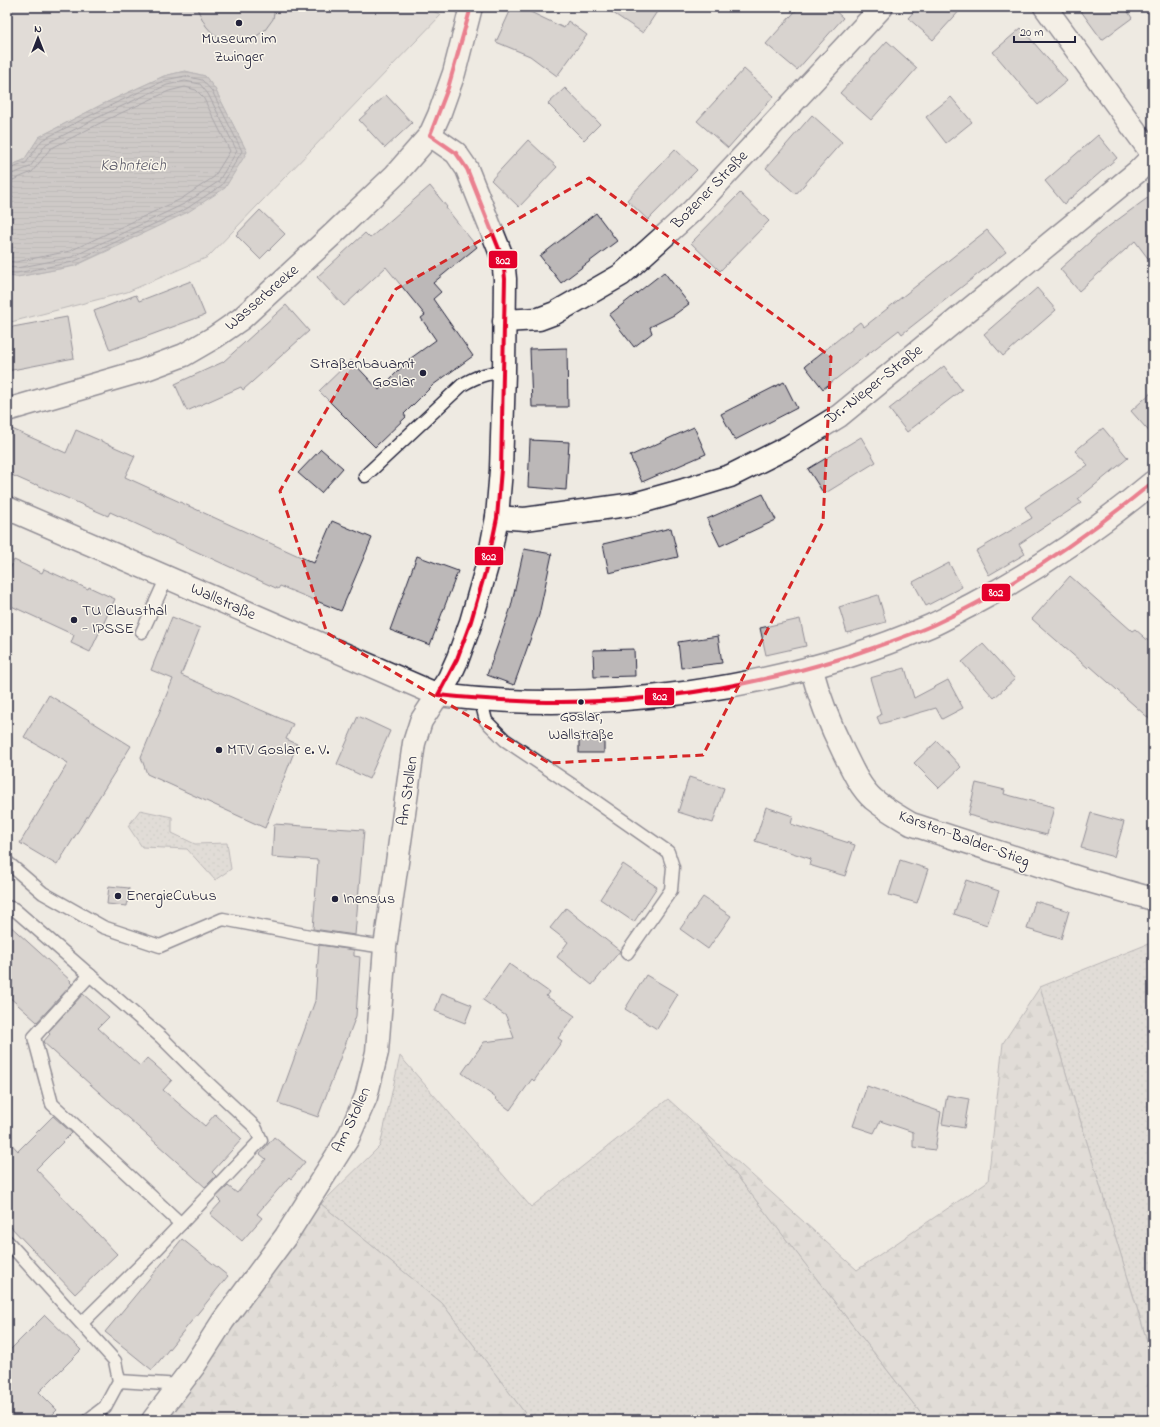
<svg xmlns="http://www.w3.org/2000/svg" width="1160" height="1427" font-family="'Indie Flower',sans-serif">
	<style>
		.grass { fill: url(#grass-dots); stroke: #797882 }
		.forest { fill: url(#forest-firs); stroke: #797882 }
		.park { fill: #d0cdc9; stroke: #797882 }
		.water { fill: url(#water-rules); stroke: #716f7c }
		.lines { fill: none; stroke-linecap: round; stroke-linejoin: round }
		.shore { stroke: #575666; stroke-width: 1 }
		.building { fill: #bcb8b8; stroke: #22223b }
		.lane-casing { stroke: #22223b; stroke-width: 15 }
		.street-casing { stroke: #22223b; stroke-width: 25 }
		.primary-casing { stroke: #22223b; stroke-width: 25 }
		.lane { stroke: #fbf7ec; stroke-width: 12 }
		.street { stroke: #fbf7ec; stroke-width: 22 }
		.primary { stroke: #fbf7ec; stroke-width: 22 }
		.bus-1-casing { stroke: #fbf7ec; stroke-width: 7 }
		.bus-1 { stroke: #e4002b; stroke-width: 4 }
		.marked { fill: none; stroke: #d62828; stroke-width: 3; stroke-dasharray: 8 5; stroke-linejoin: round }
		.poi-dot { fill: #22223b; stroke: #fbf7ec; stroke-width: 1.5 }
		.labels { text-anchor: middle; dominant-baseline: central; stroke-width: 3; stroke-linejoin: round; paint-order: stroke }
		.bus-label { font-size: 15px; fill: #22223b; stroke: #fbf7ec }
		.poi-label { font-size: 16px; fill: #22223b; stroke: #fbf7ec; text-anchor: start }
		.street-label { font-size: 16px; fill: #22223b; stroke: #fbf7ec }
		.water-label { font-size: 17px; font-style: italic; fill: #575666; stroke: #fbf7ec }
		.line-badge { stroke: #fbf7ec; stroke-width: 1.5 }
		.badge-label { font-size: 11px; text-anchor: middle; font-weight: bold; fill: #fff }
	</style>
	<defs>
		<pattern id="grass-dots" width="8" height="8" patternUnits="userSpaceOnUse"><rect width="8" height="8" fill="#d0cdc9"/><path d="M2 2h.1M6 6h.1" fill="none" stroke="#b2b0ae" stroke-width="1.8" stroke-linecap="round"/></pattern>
		<pattern id="forest-firs" width="22" height="20" patternUnits="userSpaceOnUse"><rect width="22" height="20" fill="#d0cdc9"/><path d="M5 1l3.5 6h-7zM16 11l3.5 6h-7z" fill="#b2b0ae"/></pattern>
		<pattern id="water-rules" width="6" height="5" patternUnits="userSpaceOnUse"><rect width="6" height="5" fill="#a6a3a7"/><path d="M0 2.5h6" fill="none" stroke="#878489"/></pattern>
	</defs>
	<rect width="100%" height="100%" fill="#eeeae2"/>
	<filter id="ink" filterUnits="userSpaceOnUse"><feTurbulence type="fractalNoise" baseFrequency=".025" numOctaves="2"/><feDisplacementMap in="SourceGraphic" scale="8" xChannelSelector="R" yChannelSelector="G"/><feConvolveMatrix kernelMatrix="1 2 1 2 8 2 1 2 1" color-interpolation-filters="sRGB"/></filter>
	<g filter="url(#ink)">
		<!-- grass -->
		<g class="grass">
			<polygon points="140,810 172,817 172,833 195,844 227,843 231,869 215,880 187,849 142,847 128,826"/>
			<polygon points="1153,942 1153,1361 1040,987"/>
			<polygon points="400,1056 531,1207 668,1099 700,1128 926,1420 530,1420 442,1303 321,1204 380,1146"/>
		</g>
		<!-- forest -->
		<g class="forest">
			<polygon points="1040,987 1153,1361 1153,1420 926,1420 700,1128 857,1270 988,1181 1003,1043"/>
			<polygon points="321,1204 442,1303 530,1420 164,1420 184,1372"/>
		</g>
		<!-- park -->
		<polygon class="park" points="7,7 425,7 441,15 208,257 127,292 7,323 7,276 17,277 75,266 129,241 247,152 215,89 205,76 185,71 164,76 101,105 39,137 24,160 7,167"/>
		<!-- water -->
		<polygon class="water" points="185,71 205,76 215,89 247,152 225,188 188,212 74,266 17,277 7,276 7,167 24,160 39,137 101,105 164,76"/>
		<g class="lines">
			<!-- shore -->
			<g class="shore">
				<polyline points="7,170 26,163 42,140 103,109 165,80 185,76 202,80 212,91 242,151 222,185 186,209 73,262 17,273 7,273"/>
				<polyline points="7,175 12,174 30,167 46,144 105,114 167,85 185,81 200,84 208,94 237,151 218,182 184,204 72,257 17,268 7,267"/>
				<polyline points="7,181 13,180 32,172 50,149 108,119 169,91 185,87 196,90 203,97 230,151 214,177 181,199 70,251 16,262 7,261"/>
			</g>
		</g>
		<!-- building -->
		<g class="building">
			<polygon points="196,7 275,7 273,19 265,30 254,38 241,42 228,41 215,36 206,26"/>
			<polygon points="512,7 520,7 564,28 568,21 587,35 557,76 530,56 496,42"/>
			<polygon points="604,7 660,7 643,33"/>
			<polygon points="799,7 831,7 843,18 797,70 766,44"/>
			<polygon points="918,7 963,7 933,40 908,18"/>
			<polygon points="1078,7 1125,7 1132,18 1102,40"/>
			<polygon points="1021,28 1067,81 1038,105 993,52"/>
			<polygon points="887,41 917,68 871,120 840,93"/>
			<polygon points="744,69 774,96 728,148 697,121"/>
			<polygon points="565,88 600,124 584,140 548,104"/>
			<polygon points="386,95 412,123 385,148 359,120"/>
			<polygon points="951,97 972,122 946,143 926,117"/>
			<polygon points="812,115 842,142 796,194 766,168"/>
			<polygon points="1098,135 1117,158 1064,204 1045,181"/>
			<polygon points="528,140 557,167 519,207 491,180"/>
			<polygon points="675,149 697,170 648,220 627,200"/>
			<polygon points="430,186 447,207 446,208 477,247 433,283 441,292 433,299 473,356 433,385 404,414 406,417 375,447 319,391 351,360 379,390 411,358 436,340 421,318 425,315 386,267 344,306 317,277 365,233 370,238"/>
			<polygon points="740,193 769,221 720,271 691,243"/>
			<polygon points="1153,194 1153,265 1135,241 1079,291 1060,269 1101,232"/>
			<polygon points="260,210 285,234 260,259 236,235"/>
			<polygon points="596,213 617,241 561,283 540,256"/>
			<polygon points="987,230 1006,252 902,334 899,330 823,389 805,366 860,322 864,327"/>
			<polygon points="664,272 689,304 674,315 650,327 652,333 634,347 609,315"/>
			<polygon points="191,281 205,315 110,350 94,311 136,295 139,301"/>
			<polygon points="1037,288 1056,310 1003,356 984,334"/>
			<polygon points="286,305 309,331 243,390 241,387 187,411 175,384 223,362"/>
			<polygon points="67,317 74,358 7,371 7,328"/>
			<polygon points="567,348 568,407 532,407 530,349"/>
			<polygon points="944,366 962,390 907,432 889,409"/>
			<polygon points="784,382 797,408 735,440 721,414"/>
			<polygon points="1153,391 1153,436 1131,411"/>
			<polygon points="694,427 706,454 642,482 630,456"/>
			<polygon points="1103,428 1128,458 1078,499 1081,503 1019,544 1025,554 989,575 976,551 1032,518 1025,507 1088,465 1075,451"/>
			<polygon points="12,429 66,453 76,430 135,456 125,477 314,563 332,521 372,538 341,611 280,586 278,589 110,512 108,516 35,484 34,485 7,473 7,439"/>
			<polygon points="861,437 876,462 824,494 808,469"/>
			<polygon points="530,440 569,442 566,490 528,487"/>
			<polygon points="321,449 343,468 321,493 298,473"/>
			<polygon points="763,494 776,520 720,546 707,519"/>
			<polygon points="671,528 678,557 609,573 603,544"/>
			<polygon points="524,549 552,554 539,615 514,685 487,675 511,607"/>
			<polygon points="417,556 458,571 430,645 390,630"/>
			<polygon points="14,560 42,573 44,569 88,589 89,587 115,599 90,652 71,643 74,635 7,604 7,576"/>
			<polygon points="949,563 962,587 926,606 913,582"/>
			<polygon points="1070,576 1132,631 1135,629 1153,645 1153,722 1090,666 1088,668 1032,619"/>
			<polygon points="878,595 886,622 847,633 839,607"/>
			<polygon points="172,617 200,628 181,675 293,724 286,739 297,744 265,828 147,774 141,757 173,679 151,670"/>
			<polygon points="800,619 806,646 766,655 760,628"/>
			<polygon points="718,636 722,663 681,668 678,642"/>
			<polygon points="983,644 1015,679 994,698 962,662"/>
			<polygon points="634,649 635,676 594,677 593,650"/>
			<polygon points="905,668 914,698 948,680 963,708 942,719 936,708 880,724 877,717 881,715 870,678"/>
			<polygon points="49,695 131,746 57,865 20,843 68,763 24,737"/>
			<polygon points="358,716 390,731 369,779 337,764"/>
			<rect x="579" y="734" width="25" height="19"/>
			<polygon points="937,741 961,767 939,788 914,763"/>
			<polygon points="689,777 724,788 713,823 678,812"/>
			<polygon points="976,783 1005,790 1004,794 1054,807 1047,835 968,815"/>
			<polygon points="766,807 793,816 791,824 855,845 845,876 809,865 811,859 755,841"/>
			<polygon points="1091,813 1124,822 1114,857 1081,848"/>
			<polygon points="274,824 364,830 355,935 313,929 318,860 272,857"/>
			<polygon points="900,860 928,869 917,903 889,895"/>
			<polygon points="623,864 657,887 634,922 600,899"/>
			<polygon points="966,880 999,891 987,925 954,914"/>
			<polygon points="109,886 129,888 127,906 107,904"/>
			<polygon points="703,897 731,916 708,949 680,929"/>
			<polygon points="1035,901 1069,911 1061,939 1027,929"/>
			<polygon points="566,908 620,951 592,985 557,957 568,942 550,928"/>
			<polygon points="7,923 71,981 70,982 72,984 37,1022 7,995"/>
			<polygon points="319,945 354,950 354,956 360,957 356,1016 318,1117 278,1103 315,1001"/>
			<polygon points="509,964 549,992 546,996 575,1016 558,1038 562,1041 534,1081 532,1079 510,1110 495,1099 496,1098 462,1073 484,1042 514,1038 506,1016 483,1000"/>
			<polygon points="646,975 678,994 657,1029 625,1009"/>
			<polygon points="442,993 472,1005 465,1023 435,1011"/>
			<polygon points="83,994 109,1017 98,1028 140,1066 147,1058 172,1080 163,1090 205,1126 215,1114 242,1139 212,1172 216,1176 205,1187 43,1042 50,1034 48,1032"/>
			<polygon points="867,1086 941,1112 935,1150 913,1147 913,1132 880,1121 874,1133 853,1126"/>
			<polygon points="947,1095 969,1099 964,1128 942,1124"/>
			<polygon points="53,1116 72,1133 36,1169 117,1254 75,1294 7,1223 7,1139 18,1151"/>
			<polygon points="274,1137 305,1162 291,1179 289,1177 257,1214 262,1218 242,1241 210,1214 221,1202 216,1197 228,1186 237,1193 266,1159 260,1154"/>
			<polygon points="182,1239 228,1276 152,1370 105,1332"/>
			<polygon points="45,1315 81,1350 39,1392 57,1410 47,1420 7,1420 7,1353"/>
		</g>
		<g class="lines">
			<!-- lane casing -->
			<g class="lane-casing">
				<g id="lane">
					<path d="M365,476L462,385C477,376 487,373 504,372"/>
					<polyline points="142,632 167,577"/>
					<polyline points="481,701 486,721 505,740 575,787 668,852 673,867 671,890 627,953"/>
					<polyline points="7,862 43,893 103,927 160,946 223,919 315,937 385,947"/>
					<polyline points="7,907 14,909 161,1037 195,1071 255,1127 261,1140 154,1252 82,1323"/>
					<polyline points="90,975 34,1037 52,1104 181,1224"/>
					<polyline points="7,1241 115,1361 119,1381 105,1407 88,1420"/>
					<polyline points="119,1381 181,1385"/>
				</g>
			</g>
			<!-- street casing -->
			<g class="street-casing">
				<g id="street">
					<polyline points="1045,7 1153,155"/>
					<polyline points="504,321 539,319 555,313 621,275 692,211 882,7"/>
					<path d="M7,508L438,695C601,715 779,691 930,626C944,620 957,612 971,605C1036,571 1097,529 1153,482"/>
					<polyline points="497,517 525,519 634,504 684,490 730,476 790,446 839,416 1137,172 1153,156"/>
					<path d="M811,667C819,697 830,725 844,753C852,769 859,786 873,799C885,809 898,816 911,824L1082,879L1153,899"/>
					<polyline points="153,1420 194,1366 223,1321 286,1236 348,1138 366,1097 377,1052 385,947 414,743 421,721 449,678 458,658 471,622 489,559 497,517 501,470 504,372 505,279 503,259 467,169 456,153 430,135"/>
				</g>
			</g>
			<!-- primary casing -->
			<g class="primary-casing">
				<polyline id="primary" points="7,410 141,371 184,355 215,337 241,319 332,235 395,175 430,135 439,115 454,73 471,7"/>
			</g>
			<!-- lane -->
			<use href="#lane" class="lane"/>
			<!-- street -->
			<use href="#street" class="street"/>
			<!-- primary -->
			<use href="#primary" class="primary"/>
			<!-- bus-1 casing -->
			<g class="bus-1-casing">
				<g id="bus-1">
					<polyline points="430,135 456,153 467,169 503,259 505,279 501,469 497,518 487,566 471,621 457,659 438,695"/>
					<polyline points="430,135 448,88 471,7"/>
					<path d="M438,695C479,699 520,702 561,702C656,702 752,686 843,658C873,648 904,638 933,625C1013,588 1086,537 1153,482"/>
				</g>
			</g>
			<!-- bus-1 -->
			<use href="#bus-1" class="bus-1"/>
		</g>
	</g>
	<!-- marked area -->
	<path d="M0 0H1160V1427H0ZM589,178L831,357L823,522L703,755L549,763L327,633L280,491L396,289Z" fill="#eeeae2" fill-opacity=".55" fill-rule="evenodd"/>
	<path class="marked" d="M589,178L831,357L823,522L703,755L549,763L327,633L280,491L396,289Z"/>
	<!-- markers -->
	<g class="poi-dot">
		<circle cx="239" cy="23" r="4"/>
		<circle cx="423" cy="373" r="4"/>
		<circle cx="74" cy="620" r="4"/>
		<circle cx="581" cy="702" r="3.5"/>
		<circle cx="219" cy="750" r="4"/>
		<circle cx="118" cy="896" r="4"/>
		<circle cx="335" cy="899" r="4"/>
	</g>
	<g class="labels">
		<!-- bus labels -->
		<g class="bus-label">
			<text x="581" y="717">Goslar,<tspan x="581" dy="18">Wallstraße</tspan></text>
		</g>
		<!-- poi labels -->
		<g class="poi-label">
			<text x="239" y="39" text-anchor="middle">Museum im<tspan x="239" dy="18">Zwinger</tspan></text>
			<text x="415" y="364" text-anchor="end">Straßenbauamt<tspan x="415" dy="18">Goslar</tspan></text>
			<text x="82" y="611">TU Clausthal<tspan x="82" dy="18">- IPSSE</tspan></text>
			<text x="227" y="750">MTV Goslar e. V.</text>
			<text x="126" y="896">EnergieCubus</text>
			<text x="343" y="899">Inensus</text>
		</g>
		<!-- street labels -->
		<g class="street-label">
			<text transform="translate(710 190) rotate(-46)">Bozener Straße</text>
			<text transform="translate(262 298) rotate(-41)">Wasserbreeke</text>
			<text transform="translate(874 385) rotate(-38)">Dr.-Nieper-Straße</text>
			<text transform="translate(223 602) rotate(24)">Wallstraße</text>
			<text transform="translate(408 791) rotate(-82)">Am Stollen</text>
			<text transform="translate(964 839) rotate(20)">Karsten-Balder-Stieg</text>
			<text transform="translate(352 1120) rotate(-65)">Am Stollen</text>
		</g>
		<!-- water labels -->
		<g class="water-label">
			<text x="133" y="165">Kahnteich</text>
		</g>
	</g>
	<g class="line-badge">
		<rect x="488" y="250" width="30" height="19" rx="4" fill="#e4002b"/>
		<rect x="474" y="546" width="30" height="20" rx="4" fill="#e4002b"/>
		<rect x="981" y="583" width="30" height="19" rx="4" fill="#e4002b"/>
		<rect x="644" y="687" width="31" height="19" rx="4" fill="#e4002b"/>
	</g>
	<g class="badge-label">
		<text x="503" y="264">802</text>
		<text x="489" y="560">802</text>
		<text x="996" y="596">802</text>
		<text x="660" y="700">802</text>
	</g>
	<!-- margin -->
	<rect width="1160" height="1427" fill="none" stroke="#fbf7ec" stroke-width="24"/>
	<rect x="12" y="12" width="1136" height="1403" fill="none" stroke="#22223b" stroke-width="1.5" filter="url(#ink)"/>
	<!-- north arrow -->
	<g transform="translate(38 38)" stroke="#fbf7ec" stroke-width="3" paint-order="stroke">
	<path d="M0-3L7 15L0 10L-7 15Z" fill="#22223b"/>
	<text y="-6" font-size="11" font-weight="bold" text-anchor="middle" fill="#22223b">N</text>
	</g>
	<!-- scale -->
	<path d="M1014 36v6h61v-6" fill="none" stroke="#22223b" stroke-width="2"/>
	<text x="1020" y="36" font-size="12" fill="#22223b" stroke="#fbf7ec" stroke-width="3" paint-order="stroke">20 m</text>
</svg>
